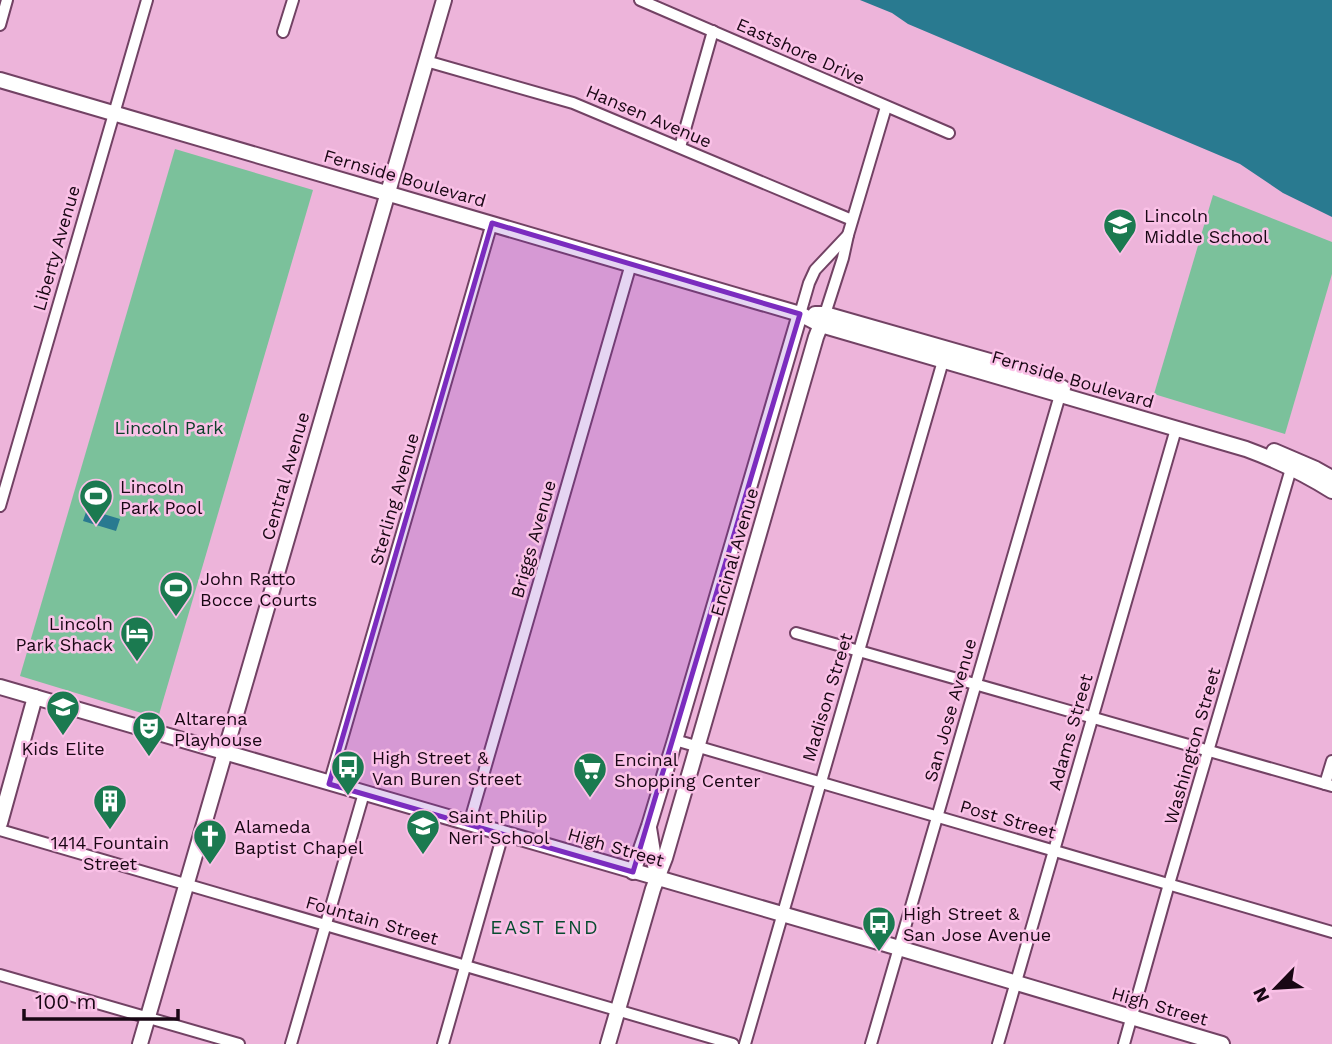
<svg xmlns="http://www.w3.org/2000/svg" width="1332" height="1044" font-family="'Work Sans',sans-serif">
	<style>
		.green { fill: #7bc19b }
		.water { fill: #297a90 }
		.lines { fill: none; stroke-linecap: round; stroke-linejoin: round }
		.street-casing { stroke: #724264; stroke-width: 14 }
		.secondary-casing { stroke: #724264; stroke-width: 18 }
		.street { stroke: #fff; stroke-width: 10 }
		.secondary { stroke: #fff; stroke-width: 14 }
		.marked { fill: #7b2cbf; fill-opacity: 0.2; stroke: #7b2cbf; stroke-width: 5; stroke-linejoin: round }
		.labels { text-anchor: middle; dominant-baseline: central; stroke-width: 5; stroke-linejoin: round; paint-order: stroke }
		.street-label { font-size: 18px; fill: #190714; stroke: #fac1e7 }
		.poi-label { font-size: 18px; fill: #190714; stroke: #fac1e7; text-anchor: start }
		.park-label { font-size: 18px; fill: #0c4029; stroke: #fac1e7 }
		.neighbourhood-label { font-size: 19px; letter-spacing: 2px; fill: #074b2f; stroke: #fac1e7 }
	</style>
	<rect width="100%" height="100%" fill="#edb4da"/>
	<!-- green -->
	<g class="green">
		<polygon points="175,149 313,190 158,718 20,676"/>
		<polygon points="1213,195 1332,242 1332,274 1285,434 1154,394"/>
	</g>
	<!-- water -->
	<g class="water">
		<polygon points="860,0 1332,0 1332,217 1283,193 1240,164 908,24 892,13"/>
		<polygon points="87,509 120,519 116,531 83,521"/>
	</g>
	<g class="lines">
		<!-- street casing -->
		<g class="street-casing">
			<g id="street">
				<polyline points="640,0 949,133"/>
				<polyline points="0,25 7,0"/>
				<polyline points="283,32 293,0"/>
				<polyline points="426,61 573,103 852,220"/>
				<polyline points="680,147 713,31"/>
				<polyline points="800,314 809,283 815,270 848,235"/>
				<polyline points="825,314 843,258 848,235 886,107"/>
				<polyline points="0,506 147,0"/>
				<polyline points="796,633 1332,786"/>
				<polyline points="675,740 1332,932"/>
				<polyline points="329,784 492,223"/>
				<polyline points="1325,784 1332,761"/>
				<polyline points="469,824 631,264"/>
				<polyline points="0,830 733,1044"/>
				<polyline points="0,975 239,1044"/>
				<polyline points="291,1044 364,793"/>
				<polyline points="443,1044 503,834"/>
				<polyline points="745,1044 943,361"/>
				<polyline points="871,1044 1060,395 1059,388"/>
				<polyline points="998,1044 1176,429"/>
				<polyline points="1124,1044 1169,884 1293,462"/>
			</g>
		</g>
		<!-- secondary casing -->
		<g class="secondary-casing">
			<g id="secondary">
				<path d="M0,80L762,303L800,314L821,325L1246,449C1276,460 1305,474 1332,491"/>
				<polyline points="815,314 825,314 1032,373 1063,388"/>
				<polyline points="1274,451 1316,469 1332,478"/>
				<polyline points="0,687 882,943 1222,1044"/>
				<polyline points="0,823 35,697"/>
				<polyline points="649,828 657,877"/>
				<polyline points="633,872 649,826 675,740 800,314"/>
				<polyline points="140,1044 444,0"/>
				<polyline points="608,1044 653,889 665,858 816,337 825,314"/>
			</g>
		</g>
		<!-- street -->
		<use href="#street" class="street"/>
		<!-- secondary -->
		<use href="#secondary" class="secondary"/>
	</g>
	<!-- marked area -->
	<path class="marked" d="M492,223L800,314L633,872L329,784Z"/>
	<!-- icons -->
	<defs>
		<g id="school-pin" transform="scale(1.75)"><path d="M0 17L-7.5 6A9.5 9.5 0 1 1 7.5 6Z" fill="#1b7a50" stroke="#fac1e7"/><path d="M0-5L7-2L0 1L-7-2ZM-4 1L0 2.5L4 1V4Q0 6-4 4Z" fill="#fff"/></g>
		<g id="stadium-pin" transform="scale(1.75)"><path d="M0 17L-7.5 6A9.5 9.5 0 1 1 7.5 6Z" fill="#1b7a50" stroke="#fac1e7"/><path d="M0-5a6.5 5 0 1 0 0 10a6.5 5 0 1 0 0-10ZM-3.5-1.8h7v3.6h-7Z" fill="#fff"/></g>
		<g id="hotel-pin" transform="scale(1.75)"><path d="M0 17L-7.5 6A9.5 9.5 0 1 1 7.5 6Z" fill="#1b7a50" stroke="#fac1e7"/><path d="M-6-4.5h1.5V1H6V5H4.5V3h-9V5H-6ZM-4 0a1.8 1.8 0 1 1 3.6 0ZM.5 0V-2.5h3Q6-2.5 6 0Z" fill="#fff"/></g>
		<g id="theatre-pin" transform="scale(1.75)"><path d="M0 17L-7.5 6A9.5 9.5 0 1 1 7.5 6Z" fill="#1b7a50" stroke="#fac1e7"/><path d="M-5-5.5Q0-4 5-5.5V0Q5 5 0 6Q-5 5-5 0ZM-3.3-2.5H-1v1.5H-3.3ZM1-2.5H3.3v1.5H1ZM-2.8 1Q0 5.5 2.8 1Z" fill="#fff"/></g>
		<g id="bus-pin" transform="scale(1.75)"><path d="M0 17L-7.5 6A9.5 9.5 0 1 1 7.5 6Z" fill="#1b7a50" stroke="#fac1e7"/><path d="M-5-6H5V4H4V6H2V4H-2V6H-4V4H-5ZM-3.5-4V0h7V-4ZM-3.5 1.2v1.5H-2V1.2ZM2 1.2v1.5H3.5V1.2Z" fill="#fff"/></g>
		<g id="supermarket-pin" transform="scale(1.75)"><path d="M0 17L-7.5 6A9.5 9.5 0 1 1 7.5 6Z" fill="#1b7a50" stroke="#fac1e7"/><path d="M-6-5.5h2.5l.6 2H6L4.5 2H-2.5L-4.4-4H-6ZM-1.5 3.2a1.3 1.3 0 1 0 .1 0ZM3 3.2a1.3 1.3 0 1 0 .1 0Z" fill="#fff"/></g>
		<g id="building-pin" transform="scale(1.75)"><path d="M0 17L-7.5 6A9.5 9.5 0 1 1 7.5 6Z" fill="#1b7a50" stroke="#fac1e7"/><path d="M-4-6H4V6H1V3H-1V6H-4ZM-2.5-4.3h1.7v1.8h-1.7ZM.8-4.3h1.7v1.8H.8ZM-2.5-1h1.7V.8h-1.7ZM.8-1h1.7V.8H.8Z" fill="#fff"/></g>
		<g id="church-pin" transform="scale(1.75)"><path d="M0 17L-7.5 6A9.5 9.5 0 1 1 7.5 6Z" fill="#1b7a50" stroke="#fac1e7"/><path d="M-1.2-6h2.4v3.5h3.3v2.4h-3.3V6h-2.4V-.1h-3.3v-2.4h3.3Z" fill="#fff"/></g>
	</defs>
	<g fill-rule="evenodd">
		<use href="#school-pin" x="1120" y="225"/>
		<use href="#stadium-pin" x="96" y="496"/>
		<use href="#stadium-pin" x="176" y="588"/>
		<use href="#hotel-pin" x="137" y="633"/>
		<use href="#school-pin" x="63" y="707"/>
		<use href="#theatre-pin" x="149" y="728"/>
		<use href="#bus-pin" x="348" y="767"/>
		<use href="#supermarket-pin" x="590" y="769"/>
		<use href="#building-pin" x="110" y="801"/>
		<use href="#school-pin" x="423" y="826"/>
		<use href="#church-pin" x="210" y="836"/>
		<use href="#bus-pin" x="879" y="923"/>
	</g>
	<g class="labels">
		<!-- street labels -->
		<g class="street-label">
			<text transform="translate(801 51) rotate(24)">Eastshore Drive</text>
			<text transform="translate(649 116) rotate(23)">Hansen Avenue</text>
			<text transform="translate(405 178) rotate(16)">Fernside Boulevard</text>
			<text transform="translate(56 248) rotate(-74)">Liberty Avenue</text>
			<text transform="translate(1073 379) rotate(16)">Fernside Boulevard</text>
			<text transform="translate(285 476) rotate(-74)">Central Avenue</text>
			<text transform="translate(394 499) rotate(-74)">Sterling Avenue</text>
			<text transform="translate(533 539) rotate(-74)">Briggs Avenue</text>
			<text transform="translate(734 552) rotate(-74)">Encinal Avenue</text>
			<text transform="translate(827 697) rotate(-73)">Madison Street</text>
			<text transform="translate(950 710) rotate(-74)">San Jose Avenue</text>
			<text transform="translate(1070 732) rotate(-74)">Adams Street</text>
			<text transform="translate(1192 746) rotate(-74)">Washington Street</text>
			<text transform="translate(1008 819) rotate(16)">Post Street</text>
			<text transform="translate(616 847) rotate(16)">High Street</text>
			<text transform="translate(372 920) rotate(16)">Fountain Street</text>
			<text transform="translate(1160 1006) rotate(16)">High Street</text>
		</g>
		<!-- poi labels -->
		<g class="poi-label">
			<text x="1144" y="215">Lincoln<tspan x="1144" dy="21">Middle School</tspan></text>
			<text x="120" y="486">Lincoln<tspan x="120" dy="21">Park Pool</tspan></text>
			<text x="200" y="578">John Ratto<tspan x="200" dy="21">Bocce Courts</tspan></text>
			<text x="113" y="623" text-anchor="end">Lincoln<tspan x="113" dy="21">Park Shack</tspan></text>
			<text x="174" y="718">Altarena<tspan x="174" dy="21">Playhouse</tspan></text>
			<text x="63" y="748" text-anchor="middle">Kids Elite</text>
			<text x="372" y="757">High Street &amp;<tspan x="372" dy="21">Van Buren Street</tspan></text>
			<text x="614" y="759">Encinal<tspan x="614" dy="21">Shopping Center</tspan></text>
			<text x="448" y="816">Saint Philip<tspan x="448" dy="21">Neri School</tspan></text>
			<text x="234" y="826">Alameda<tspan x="234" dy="21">Baptist Chapel</tspan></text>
			<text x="110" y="842" text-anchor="middle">1414 Fountain<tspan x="110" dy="21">Street</tspan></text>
			<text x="903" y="913">High Street &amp;<tspan x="903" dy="21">San Jose Avenue</tspan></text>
		</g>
		<!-- park labels -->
		<g class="park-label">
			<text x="169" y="427">Lincoln Park</text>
		</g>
		<!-- neighbourhood labels -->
		<g class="neighbourhood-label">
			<text x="545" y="927">EAST END</text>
		</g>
	</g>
	<!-- north arrow -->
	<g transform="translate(1276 988) rotate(245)" stroke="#fac1e7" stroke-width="5" paint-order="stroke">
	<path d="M0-5L12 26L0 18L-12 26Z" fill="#190714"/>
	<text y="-10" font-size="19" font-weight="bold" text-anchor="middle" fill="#190714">N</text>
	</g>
	<!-- scale -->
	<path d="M24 1009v10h154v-10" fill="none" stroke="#190714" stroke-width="3.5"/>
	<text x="35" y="1009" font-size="21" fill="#190714" stroke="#fac1e7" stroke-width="5" paint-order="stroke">100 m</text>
</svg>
